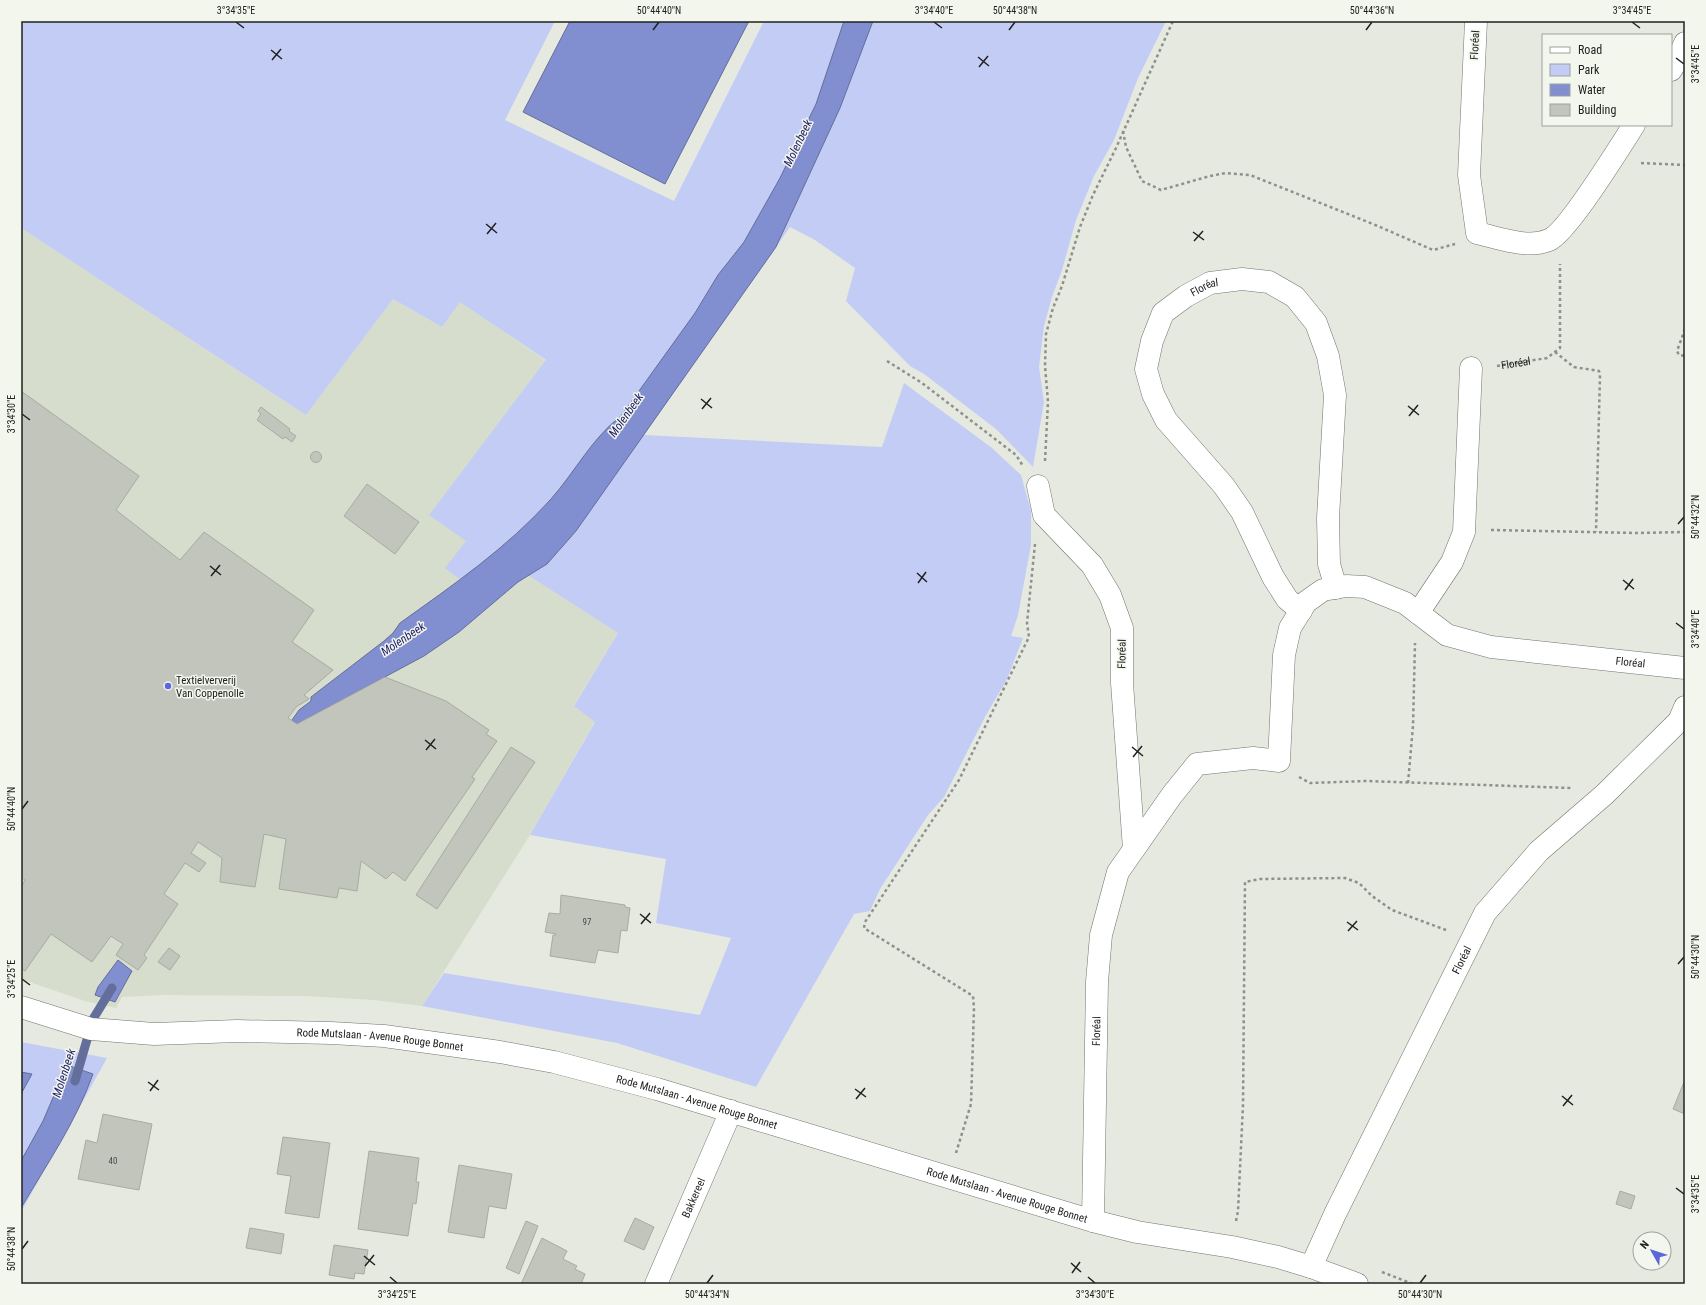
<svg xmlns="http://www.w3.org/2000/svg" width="1706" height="1305" font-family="'Roboto Condensed',sans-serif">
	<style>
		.built { fill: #d6ddcd }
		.green { fill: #c3ccf5 }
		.water { fill: #818ecf; stroke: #646e9a }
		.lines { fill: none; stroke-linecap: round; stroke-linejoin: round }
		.stream { stroke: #646e9a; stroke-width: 9 }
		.building { fill: #c1c5bc; stroke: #a7aba2 }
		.street-casing { stroke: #72756d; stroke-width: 23 }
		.secondary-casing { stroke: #72756d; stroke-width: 23 }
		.path { stroke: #8e918b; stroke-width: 2.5; stroke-dasharray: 3 3; stroke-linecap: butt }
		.street { stroke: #fff; stroke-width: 22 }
		.secondary { stroke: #fff; stroke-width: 22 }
		.ticks { fill: none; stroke: #20221f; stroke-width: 1.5 }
		.poi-dot { fill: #5b66dd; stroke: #f2f6ed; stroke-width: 1.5 }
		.labels { text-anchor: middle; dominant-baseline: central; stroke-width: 3; stroke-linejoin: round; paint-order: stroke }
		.number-label { font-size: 9px; fill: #484b46 }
		.street-label { font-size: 11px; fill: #20221f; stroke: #f2f6ed }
		.poi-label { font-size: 11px; fill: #20221f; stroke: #f2f6ed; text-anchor: start }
		.water-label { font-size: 12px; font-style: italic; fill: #1c1b67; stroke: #f2f6ed }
		.neatline { fill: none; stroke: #20221f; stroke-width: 1.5 }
		.ticks-label { font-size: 10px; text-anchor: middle; fill: #20221f }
	</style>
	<rect width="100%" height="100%" fill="#e5e9e0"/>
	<!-- built -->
	<polygon class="built" points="21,228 306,415 393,299 442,327 460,301 546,361 429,515 514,565 618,633 574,705 595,721 530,835 422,1006 374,1000 305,996 163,995 122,997 116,1008 85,1001 21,979"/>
	<!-- green -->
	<g class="green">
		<polygon points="21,21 555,21 505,120 674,201 764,21 1166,21 1138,78 1114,140 1094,176 1076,220 1062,270 1052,297 1044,326 1039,367 1044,402 1033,467 996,429 924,374 910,366 846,301 855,268 815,240 790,227 644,435 882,447 904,383 992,448 1021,475 1031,511 1031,545 1018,615 1011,636 1023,638 1007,679 985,717 944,797 928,815 880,889 870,911 854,914 756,1087 617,1043 422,1006 444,973 700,1015 731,938 656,923 666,859 530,835 595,722 574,706 618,633 514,566 479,594 445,568 466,541 429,515 546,360 460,302 442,327 393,299 306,415 21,228"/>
		<polygon points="21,1042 107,1058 21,1212"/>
	</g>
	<!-- water -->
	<g class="water">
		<polygon points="570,21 749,21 665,184 523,112"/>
		<path d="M844,21H873L840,108L776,247L576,531L547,564L518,582L459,632L424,656L297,724L292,720L299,710L311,701V697L384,641L393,633L400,623C453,585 507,548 551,499C575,472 592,438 621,416L695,313L718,275L744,242L780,178L816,104Z"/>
		<polygon points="118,960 132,971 115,1002 95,995 98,987"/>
		<path d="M67,1065L93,1074C76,1122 47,1164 21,1208V1161L43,1121Z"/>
		<polygon points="21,1072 32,1074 21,1094"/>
	</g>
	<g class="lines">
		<!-- stream -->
		<polyline class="stream" points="75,1081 93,1019 112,988"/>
	</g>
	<!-- building -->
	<g class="building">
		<polygon points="21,391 139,476 116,510 180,560 204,532 314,610 292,642 333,670 304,695 309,699 296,707 288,718 297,724 385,677 446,701 489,730 486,734 497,741 472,777 475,779 405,881 393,872 386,879 361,861 357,891 339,888 337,898 279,889 286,839 264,834 255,887 220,882 222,858 198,842 191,853 206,863 199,872 185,863 164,894 178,904 144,955 147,958 138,970 116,955 123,944 111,936 92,962 51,934 25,971 21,968 21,887 25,880 21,877"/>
		<polygon points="261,407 290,429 289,431 296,436 292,442 285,437 283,439 257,420 261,414 258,411"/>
		<circle cx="316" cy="457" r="5.5"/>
		<polygon points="367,484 419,522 395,554 344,516"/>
		<polygon points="511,747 535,762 437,909 416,895"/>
		<polygon points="561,895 625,905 625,907 630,908 627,931 621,930 618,953 598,950 595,963 550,956 553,935 556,935 556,934 545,932 549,913 560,914"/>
		<polygon points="169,948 180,956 170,970 158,962"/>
		<polygon points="1684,1082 1685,1082 1685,1114 1673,1109"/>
		<polygon points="103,1114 152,1124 139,1190 78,1179 86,1140 97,1143"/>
		<polygon points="283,1137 330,1143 319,1218 285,1213 291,1176 277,1174"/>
		<polygon points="369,1151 419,1158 416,1182 419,1182 416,1204 413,1203 408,1236 358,1229"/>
		<polygon points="459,1165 512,1174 506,1209 489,1206 484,1238 448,1232"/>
		<polygon points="1620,1191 1635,1196 1631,1209 1616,1204"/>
		<polygon points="635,1218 654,1227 644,1250 624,1241"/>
		<polygon points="526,1221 538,1226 519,1274 506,1268"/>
		<polygon points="250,1228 284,1234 281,1254 246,1248"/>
		<polygon points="542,1238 567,1251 563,1259 577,1266 575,1269 585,1274 581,1284 521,1284"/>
		<polygon points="334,1245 368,1250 364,1274 355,1273 354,1279 329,1275"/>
	</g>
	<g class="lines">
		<!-- street casing -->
		<g class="street-casing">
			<g id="street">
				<path d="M1476,21L1469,175L1477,233C1499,238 1527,249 1549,240C1567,233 1621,145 1634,125"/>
				<polyline points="1671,70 1677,61 1685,43"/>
				<polyline points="1038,486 1044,515 1092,565 1110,595 1122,628 1122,683 1134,849"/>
				<path id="s2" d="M1301,611L1287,599L1273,577L1242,512L1224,486L1166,420L1153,394L1146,369L1152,341L1163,313L1186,296L1210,283L1242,279L1269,282L1295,297L1316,323L1328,356L1335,395L1328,518L1329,564L1336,588"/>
				<polyline points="1418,613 1452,562 1464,532 1471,368"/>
				<path id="s3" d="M1093,1221L1097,982L1101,935L1118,872L1172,795L1197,764L1253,758L1279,761L1284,655L1290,628L1306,602L1323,590L1346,586L1365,587L1405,603L1447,635L1491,647L1685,668"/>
				<path id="s4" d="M1311,1267L1335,1214L1485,913L1539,851L1605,794L1679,721L1685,707"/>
				<path id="s5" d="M656,1284L731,1111"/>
			</g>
		</g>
		<!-- secondary casing -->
		<g class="secondary-casing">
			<g id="secondary">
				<path id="s6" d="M21,1007L91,1029L154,1034L237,1031L331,1033L384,1036L500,1052L554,1062L657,1089L1093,1221L1137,1232L1232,1247L1278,1257L1311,1267L1357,1284"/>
			</g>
		</g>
		<!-- path -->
		<g class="path">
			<polyline points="1123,131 1126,147 1142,181 1161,190 1210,176 1226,173 1250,175 1373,224 1433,250 1455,244"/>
			<polyline points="1641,163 1685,165"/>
			<polyline points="1685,329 1677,351 1679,355 1685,356"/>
			<polyline points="1555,352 1574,367 1599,371 1600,375 1596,532"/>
			<polyline points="887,361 922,383 1016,455 1023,466"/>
			<path id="s1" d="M1497,366L1547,358L1560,348V264"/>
			<polyline points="1045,461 1048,402 1045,366 1046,334 1053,308 1062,286 1080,227 1093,195 1116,148 1173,21"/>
			<polyline points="1491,530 1638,533 1685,532"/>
			<polyline points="1299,777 1310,783 1366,781 1571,788"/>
			<polyline points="1408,783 1413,726 1415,643"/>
			<polyline points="956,1153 971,1104 974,1008 973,996 864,928 865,922 959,780 1029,637 1027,623 1035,544"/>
			<polyline points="1236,1221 1238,1211 1243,1105 1245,882 1260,879 1345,878 1359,883 1372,896 1392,910 1446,930"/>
			<polyline points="1382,1272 1413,1284"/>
		</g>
		<!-- street -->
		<use href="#street" class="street"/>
		<!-- secondary -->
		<use href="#secondary" class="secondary"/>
	</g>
	<!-- ticks -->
	<path class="ticks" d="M236,22L244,28M934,22L942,28M1632,22L1640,28M653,30L659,22M1009,30L1015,22M1366,30L1372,22M271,50L282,59M978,57L989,66M1676,58L1684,64M272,60L281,49M979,67L988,56M486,224L497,233M1193,232L1204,240M487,234L496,223M1194,241L1203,231M701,399L712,408M1408,406L1419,415M702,409L711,398M22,414L30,420M1409,416L1418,405M1678,524L1684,517M210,566L221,575M917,573L927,582M211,576L220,565M1623,580L1634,589M918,583L926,572M1625,590L1633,579M1676,623L1684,629M425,740L436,749M1132,747L1143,756M426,750L435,739M1133,757L1142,746M22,809L28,801M640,914L651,923M1347,922L1358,930M641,924L650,913M1348,931L1357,921M1678,964L1684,957M22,979L30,985M148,1082L159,1090M855,1089L866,1097M150,1091L158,1080M1562,1096L1573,1105M856,1099L865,1088M1563,1106L1572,1095M1676,1188L1684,1194M22,1249L28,1241M364,1256L375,1265M1071,1263L1081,1272M365,1266L374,1255M1072,1273L1080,1262M390,1277L397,1283M1088,1277L1095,1283M707,1283L713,1275M1420,1283L1426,1275"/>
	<!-- markers -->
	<circle class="poi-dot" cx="168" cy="686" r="4"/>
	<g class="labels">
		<!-- number labels -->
		<g class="number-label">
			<text x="587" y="922">97</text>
			<text x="113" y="1161">40</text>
		</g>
		<!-- street labels -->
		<g class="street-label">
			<text transform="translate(1475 45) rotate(-87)">Floréal</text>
			<text stroke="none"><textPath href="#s2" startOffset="399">Floréal</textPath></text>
			<text stroke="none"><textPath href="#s1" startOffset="19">Floréal</textPath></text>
			<text transform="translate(1122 654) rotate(-89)">Floréal</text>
			<text stroke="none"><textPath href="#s3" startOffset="1077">Floréal</textPath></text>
			<text stroke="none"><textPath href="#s4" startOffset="342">Floréal</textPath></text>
			<text stroke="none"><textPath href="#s3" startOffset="190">Floréal</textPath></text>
			<text stroke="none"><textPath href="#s6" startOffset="363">Rode Mutslaan - Avenue Rouge Bonnet</textPath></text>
			<text stroke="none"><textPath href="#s6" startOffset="687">Rode Mutslaan - Avenue Rouge Bonnet</textPath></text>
			<text stroke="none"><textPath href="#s6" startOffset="1011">Rode Mutslaan - Avenue Rouge Bonnet</textPath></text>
			<text stroke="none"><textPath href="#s5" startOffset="94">Bakkereel</textPath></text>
		</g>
		<!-- poi labels -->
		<g class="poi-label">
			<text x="176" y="680">Textielververij<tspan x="176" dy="13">Van Coppenolle</tspan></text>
		</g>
		<!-- water labels -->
		<g class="water-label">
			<text transform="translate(798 143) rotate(-64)">Molenbeek</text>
			<text transform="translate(626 415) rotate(-55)">Molenbeek</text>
			<text transform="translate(403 639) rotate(-34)">Molenbeek</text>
			<text transform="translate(64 1073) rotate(-72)">Molenbeek</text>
		</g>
	</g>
	<!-- border -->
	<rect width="1706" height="1305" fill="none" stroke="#f2f6ed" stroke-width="44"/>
	<!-- legend -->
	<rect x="1542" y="34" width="130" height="92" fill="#f2f6ed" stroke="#9ea19b"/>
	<rect x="1550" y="47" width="20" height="6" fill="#ffffff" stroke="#9ea19b"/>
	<text x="1578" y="54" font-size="12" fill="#20221f">Road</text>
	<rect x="1550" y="64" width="20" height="12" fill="#c3ccf5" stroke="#9ea19b"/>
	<text x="1578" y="74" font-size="12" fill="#20221f">Park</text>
	<rect x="1550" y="84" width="20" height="12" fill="#818ecf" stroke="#9ea19b"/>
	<text x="1578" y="94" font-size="12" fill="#20221f">Water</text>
	<rect x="1550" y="104" width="20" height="12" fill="#c1c5bc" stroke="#9ea19b"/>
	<text x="1578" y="114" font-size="12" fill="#20221f">Building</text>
	<!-- north arrow -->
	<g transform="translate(1652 1251) rotate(309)"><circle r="19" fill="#f2f6ed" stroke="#9ea19b"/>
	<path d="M0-3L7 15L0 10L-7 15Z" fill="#5b66dd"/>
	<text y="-6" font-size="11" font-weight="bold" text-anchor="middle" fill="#20221f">N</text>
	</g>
	<rect x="22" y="22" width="1662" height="1261" class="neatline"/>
	<g class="ticks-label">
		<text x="236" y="14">3°34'35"E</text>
		<text x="659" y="14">50°44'40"N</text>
		<text x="934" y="14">3°34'40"E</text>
		<text x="1015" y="14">50°44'38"N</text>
		<text x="1372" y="14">50°44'36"N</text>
		<text x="1632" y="14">3°34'45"E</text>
		<text transform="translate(1695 64) rotate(-90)" y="4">3°34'45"E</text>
		<text transform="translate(11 414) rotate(-90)" y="4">3°34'30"E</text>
		<text transform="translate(1695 517) rotate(-90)" y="4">50°44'32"N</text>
		<text transform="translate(1695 629) rotate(-90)" y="4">3°34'40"E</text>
		<text transform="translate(11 809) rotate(-90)" y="4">50°44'40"N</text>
		<text transform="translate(1695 957) rotate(-90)" y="4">50°44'30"N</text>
		<text transform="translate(11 979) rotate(-90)" y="4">3°34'25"E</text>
		<text transform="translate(1695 1194) rotate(-90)" y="4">3°34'35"E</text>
		<text transform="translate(11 1249) rotate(-90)" y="4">50°44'38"N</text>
		<text x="397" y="1298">3°34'25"E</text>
		<text x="707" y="1298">50°44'34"N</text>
		<text x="1095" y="1298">3°34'30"E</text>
		<text x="1420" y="1298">50°44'30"N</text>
	</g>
</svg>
